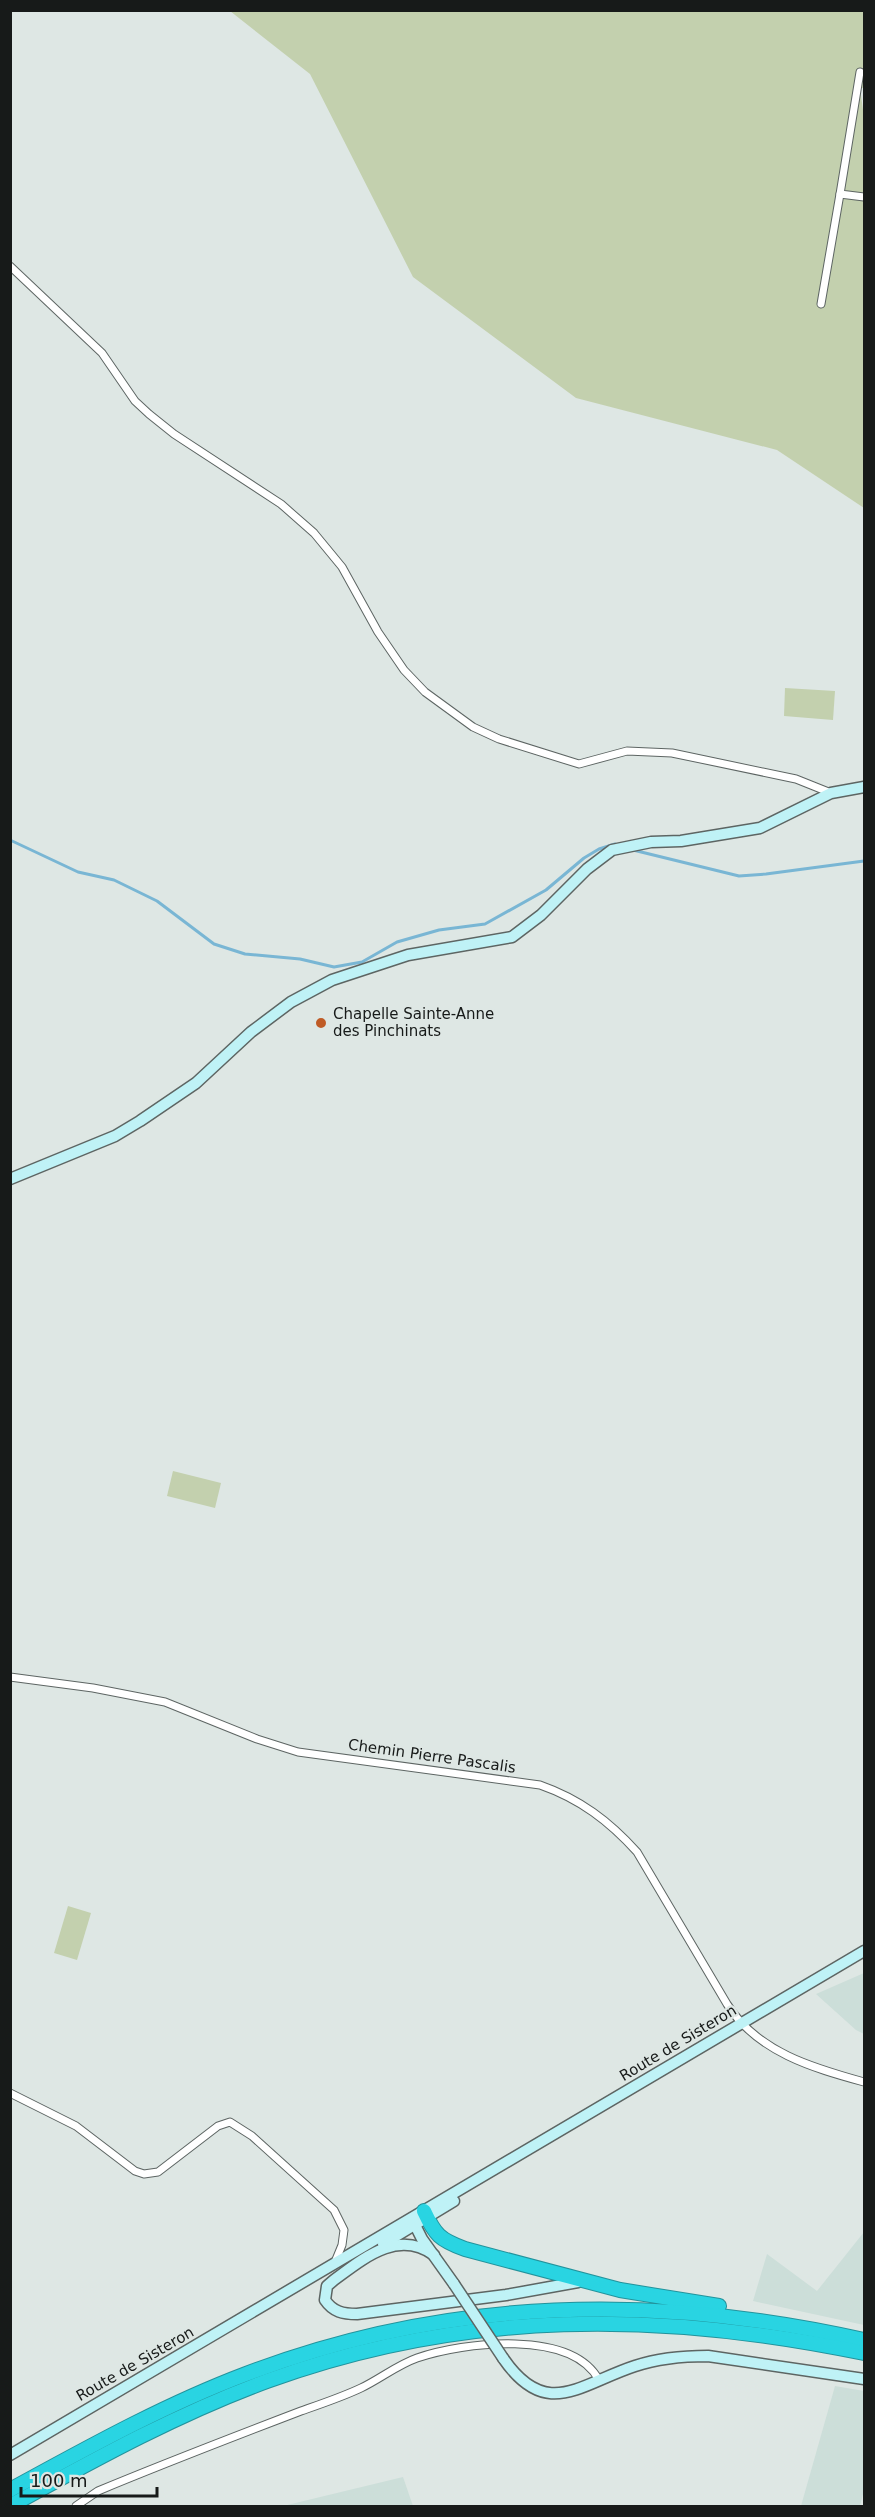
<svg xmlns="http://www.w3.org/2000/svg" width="875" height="2517" font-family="'DejaVu Sans',sans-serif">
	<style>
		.built { fill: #ccded9 }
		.green { fill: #c3d0ae }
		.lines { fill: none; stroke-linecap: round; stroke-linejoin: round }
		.stream { stroke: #79b6d4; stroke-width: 3 }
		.street-casing { stroke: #5d6563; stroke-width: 9 }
		.secondary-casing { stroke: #5d6563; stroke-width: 13 }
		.highway-casing { stroke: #23939c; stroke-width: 16 }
		.street { stroke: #fff; stroke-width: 7 }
		.secondary { stroke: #bff2f6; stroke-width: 10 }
		.highway { stroke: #29d4e2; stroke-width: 14 }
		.secondary-bridge-casing { stroke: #5d6563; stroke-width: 13; stroke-linecap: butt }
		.secondary-bridge { stroke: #bff2f6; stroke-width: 10 }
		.poi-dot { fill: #bf5b25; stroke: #dee7e4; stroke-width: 2 }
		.labels { text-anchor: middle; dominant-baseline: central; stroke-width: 4.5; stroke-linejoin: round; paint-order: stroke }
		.poi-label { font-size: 15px; fill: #171a19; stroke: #dee7e4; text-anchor: start }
		.street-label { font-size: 15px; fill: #171a19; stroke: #dee7e4 }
	</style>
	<rect width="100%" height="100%" fill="#dee7e4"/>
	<!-- built -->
	<g class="built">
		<polygon points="864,1973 864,2034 856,2030 816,1994"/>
		<polygon points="864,2232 864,2325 753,2301 767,2254 817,2291"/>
		<polygon points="835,2386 864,2391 864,2490 860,2506 801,2506"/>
		<polygon points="403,2477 413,2506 283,2506"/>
	</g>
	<!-- green -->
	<g class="green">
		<polygon points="230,11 864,11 864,88 860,88 864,117 864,508 777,450 576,398 413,277 310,74"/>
		<polygon points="785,688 835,691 833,720 784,716"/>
		<polygon points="173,1471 221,1483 215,1508 167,1496"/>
		<polygon points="68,1906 91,1913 77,1960 54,1953"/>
	</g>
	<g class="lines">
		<!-- stream -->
		<g class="stream">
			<polyline points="10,840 78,872 114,880 157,901 214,944 245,954 300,959 334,967 362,962 397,942 439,930 485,924 546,890 584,858 599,849 615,844"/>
			<polyline points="633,850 739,876 766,874 864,861"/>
		</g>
		<!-- street casing -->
		<g class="street-casing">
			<g id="street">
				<polyline points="860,72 840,194 864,197"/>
				<polyline points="10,266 102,353 135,401 149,414 174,434 281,504 314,533 342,567 378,632 404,670 425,692 473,727 499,739 579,764 627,751 672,753 796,779 831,793"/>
				<polyline points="821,304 840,194"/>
				<path d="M10,1677L93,1688L165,1702L257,1739L298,1752L540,1785C580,1799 609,1821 637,1852L727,2004C757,2052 813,2068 864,2082"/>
				<polyline points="10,2093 76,2126 135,2171 144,2174 158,2172 218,2126 230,2122 252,2136 334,2210 344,2230 342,2245 335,2262"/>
				<path d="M76,2506L98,2491C165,2463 233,2437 301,2411C321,2404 342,2397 361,2388C380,2379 397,2365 417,2358C464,2342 571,2329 599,2380"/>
			</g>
		</g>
		<!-- secondary casing -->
		<g class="secondary-casing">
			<g id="secondary">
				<polyline points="10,1179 115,1136 140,1121 196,1083 251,1032 291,1002 332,980 408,955 512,937 541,915 587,869 612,850 651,842 681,841 760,828 831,793 864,787"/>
				<polyline points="413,2221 422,2239 454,2284"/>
				<polyline points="383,2244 454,2201"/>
				<path d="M434,2255C398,2229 364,2258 334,2280L327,2286L325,2300C333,2312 343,2314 357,2314L506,2295L578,2282"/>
				<path d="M503,2358C546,2421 580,2384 635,2366C659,2358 683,2356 708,2356L864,2379"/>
				<polyline points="10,2455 864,1951"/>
			</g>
		</g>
		<!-- highway casing -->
		<g class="highway-casing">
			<g id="highway">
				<path d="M424,2211C435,2235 440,2240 465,2249L620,2290L719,2306"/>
				<path d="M10,2490C87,2448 164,2405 246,2374C448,2297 655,2293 864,2340"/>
				<path d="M10,2506C94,2460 177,2414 267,2381C464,2309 662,2311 864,2353"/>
			</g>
		</g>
		<!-- street -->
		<use href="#street" class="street"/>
		<!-- secondary -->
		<use href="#secondary" class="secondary"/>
		<!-- highway -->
		<use href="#highway" class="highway"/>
		<!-- secondary-bridge casing -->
		<g class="secondary-bridge-casing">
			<polyline id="secondary-bridge" points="454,2284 503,2358"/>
		</g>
		<!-- secondary-bridge -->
		<use href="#secondary-bridge" class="secondary-bridge"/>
	</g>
	<!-- markers -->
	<circle class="poi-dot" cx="321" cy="1023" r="6"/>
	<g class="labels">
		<!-- poi labels -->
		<g class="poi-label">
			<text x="333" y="1014">Chapelle Sainte-Anne<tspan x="333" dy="17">des Pinchinats</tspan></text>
		</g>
		<!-- street labels -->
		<g class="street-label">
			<text transform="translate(432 1756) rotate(8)">Chemin Pierre Pascalis</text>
			<text transform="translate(678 2043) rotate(-31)">Route de Sisteron</text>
			<text transform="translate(135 2364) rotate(-30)">Route de Sisteron</text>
		</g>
	</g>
	<!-- border -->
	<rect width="875" height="2517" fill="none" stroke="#171a19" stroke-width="24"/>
	<!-- scale -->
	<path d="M21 2487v9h136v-9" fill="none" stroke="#171a19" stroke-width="3"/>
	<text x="30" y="2487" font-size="18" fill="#171a19" stroke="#dee7e4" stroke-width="4.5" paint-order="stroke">100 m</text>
</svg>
